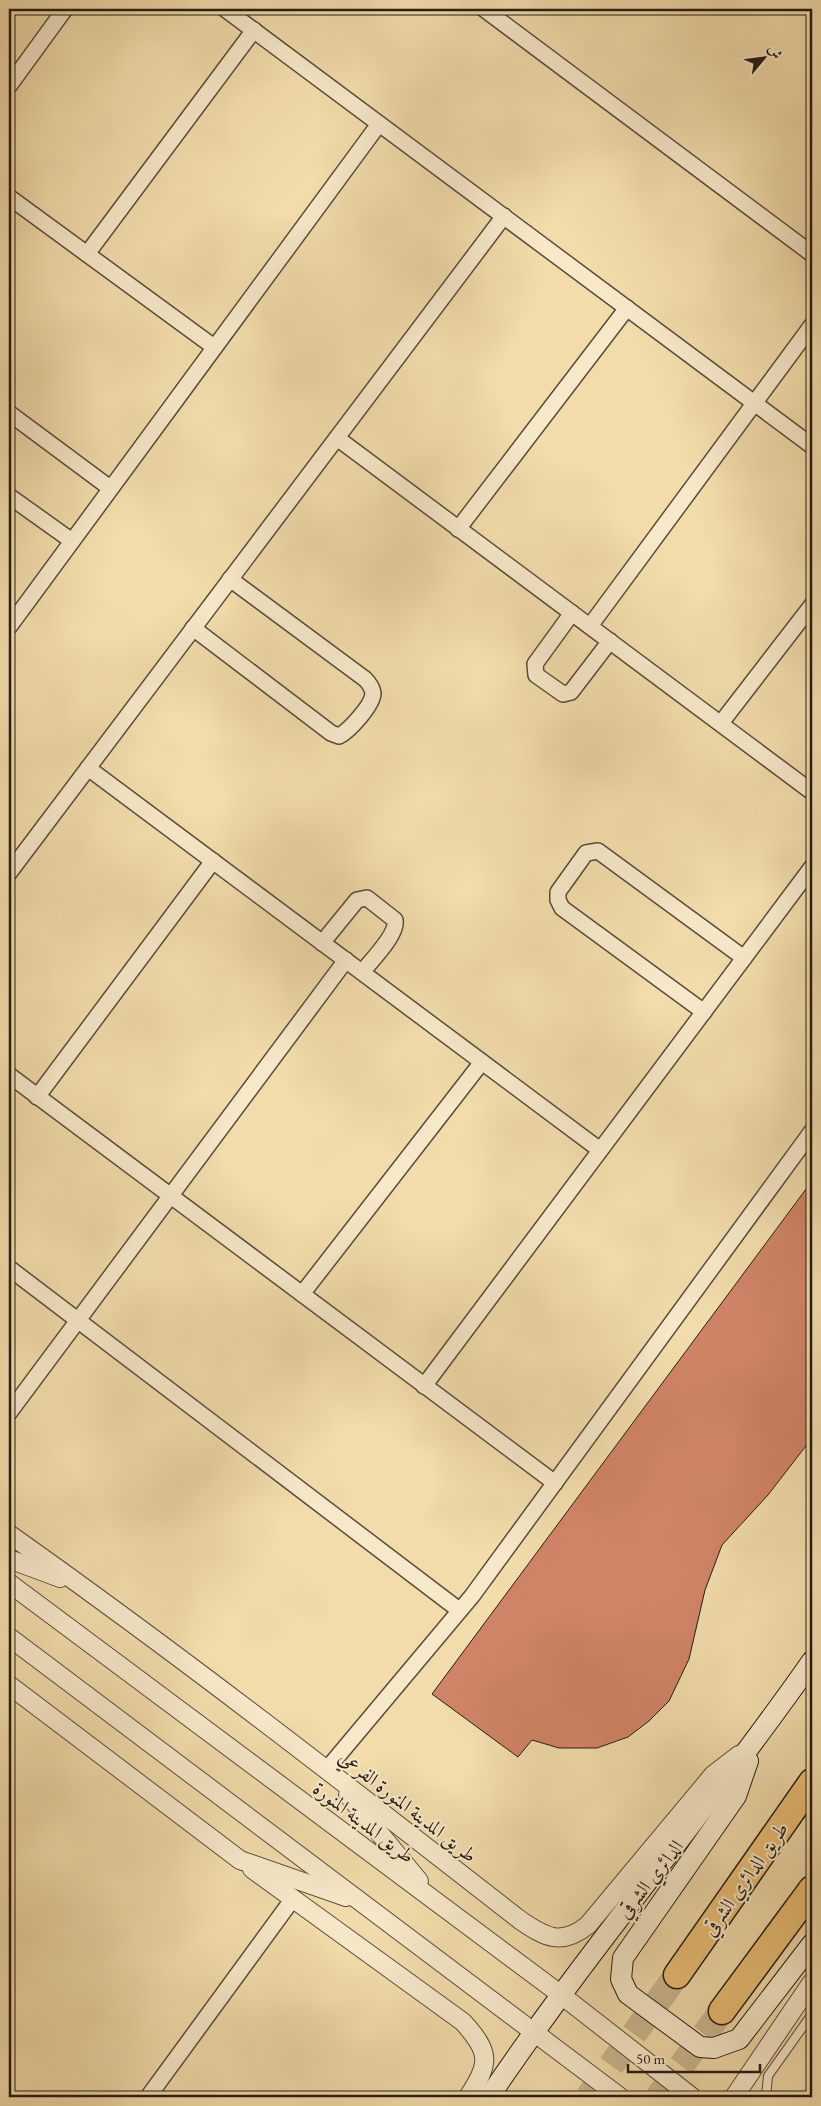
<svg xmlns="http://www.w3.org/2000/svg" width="821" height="2106" font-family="'EB Garamond',Amiri,serif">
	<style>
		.building { fill: #d08467; stroke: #261c14 }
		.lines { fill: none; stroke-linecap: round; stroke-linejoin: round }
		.motorway-tunnel { stroke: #c9b68e; stroke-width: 26; stroke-dasharray: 26 13; stroke-linecap: butt }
		.service-casing { stroke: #594c3a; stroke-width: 10 }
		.minor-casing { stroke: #594c3a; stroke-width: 18 }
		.tertiary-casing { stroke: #594c3a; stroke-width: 20 }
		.secondary-casing { stroke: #261c14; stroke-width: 22 }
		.motorway-casing { stroke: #261c14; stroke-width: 29 }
		.service { stroke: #f7e8c9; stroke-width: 8 }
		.minor { stroke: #f7e8c9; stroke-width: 15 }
		.tertiary { stroke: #f7e8c9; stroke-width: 18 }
		.secondary { stroke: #f7e8c9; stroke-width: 20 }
		.motorway { stroke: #e9be76; stroke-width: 26 }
		.labels { text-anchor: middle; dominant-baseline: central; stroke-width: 4; stroke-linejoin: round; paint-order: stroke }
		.street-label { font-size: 20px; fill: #261c14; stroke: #f7e8c9 }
	</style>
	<rect width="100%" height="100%" fill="#f2dcac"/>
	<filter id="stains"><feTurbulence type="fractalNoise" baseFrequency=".004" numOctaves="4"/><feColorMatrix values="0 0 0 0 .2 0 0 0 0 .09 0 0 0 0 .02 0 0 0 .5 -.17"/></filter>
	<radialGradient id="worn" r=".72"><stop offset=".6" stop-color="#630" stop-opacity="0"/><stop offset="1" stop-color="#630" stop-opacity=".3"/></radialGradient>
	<!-- building -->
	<polygon class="building" points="812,1181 812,1438 768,1495 722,1545 705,1590 689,1659 669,1701 649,1721 628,1737 597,1748 559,1748 532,1740 518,1757 432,1694"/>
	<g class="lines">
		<!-- motorway-tunnel -->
		<g class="motorway-tunnel">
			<polyline points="588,2097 677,1975"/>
			<polyline points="658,2097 722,2011"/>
		</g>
		<!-- service casing -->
		<g class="service-casing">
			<polyline id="service" points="766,2097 768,2076 812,2014"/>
		</g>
		<!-- minor casing -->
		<g class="minor-casing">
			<g id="minor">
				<polyline points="225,9 812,446"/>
				<polyline points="484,9 812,254"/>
				<polyline points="9,86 65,9"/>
				<polyline points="9,197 214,347"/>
				<polyline points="87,254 254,30"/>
				<polyline points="9,413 110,488"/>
				<polyline points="337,438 812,792"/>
				<polyline points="9,496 72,541"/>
				<polyline points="458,529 627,308"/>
				<polyline points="572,613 535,664 536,675 563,694 571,692 610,641"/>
				<polyline points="590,626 812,325"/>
				<polyline points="9,627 379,124"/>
				<path d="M193,628L331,733L339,736C349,731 373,705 373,693C372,687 369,683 365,679L230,579"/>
				<polyline points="721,723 812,605"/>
				<polyline points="88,768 600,1150"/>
				<polyline points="9,873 504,216"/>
				<path d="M322,943L357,900L367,898L395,920C398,934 371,961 362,972"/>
				<polyline points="704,1012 562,908 558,900 558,892 586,853 598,851 744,958"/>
				<polyline points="9,1075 555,1483"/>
				<polyline points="37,1097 213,861"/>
				<polyline points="9,1268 459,1610"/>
				<polyline points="302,1294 482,1062"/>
				<polyline points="424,1386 812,867"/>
				<polyline points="9,1413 346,960"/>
				<polyline points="327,1769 472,1596 812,1131"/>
				<polyline points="148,2097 292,1900"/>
			</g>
		</g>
		<!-- tertiary casing -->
		<g class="tertiary-casing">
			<g id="tertiary">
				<path d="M9,1534C183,1657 352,1789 520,1920C546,1938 562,1946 588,1925L713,1775L739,1755"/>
				<polyline points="9,1559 60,1578"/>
				<polyline points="9,1583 560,1994 692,2097"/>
				<polyline points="9,1637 620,2097"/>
				<polyline points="9,1685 240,1860 346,1897"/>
				<polyline points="348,1795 419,1881"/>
				<path d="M252,1869L463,2022C491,2053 490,2063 468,2097"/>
				<polyline points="734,2097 812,1982"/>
			</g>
		</g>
		<!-- secondary casing -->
		<g class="secondary-casing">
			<g id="secondary">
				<polyline points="748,1761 736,1796 623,1958 621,1979 628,1994 700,2047 714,2048 739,2039 812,1944"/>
				<path d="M489,2097C590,1947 708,1810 812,1661"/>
			</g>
		</g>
		<!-- motorway casing -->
		<g class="motorway-casing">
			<g id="motorway">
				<polyline points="677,1975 812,1782"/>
				<polyline points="722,2011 812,1889"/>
			</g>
		</g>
		<!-- service -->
		<use href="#service" class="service"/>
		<!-- minor -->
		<use href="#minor" class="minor"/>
		<!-- tertiary -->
		<use href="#tertiary" class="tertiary"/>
		<!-- secondary -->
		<use href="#secondary" class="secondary"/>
		<!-- motorway -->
		<use href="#motorway" class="motorway"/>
	</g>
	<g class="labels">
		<!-- street labels -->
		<g class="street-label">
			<text transform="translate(408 1806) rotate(38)">طريق المدينة المنورة الفرعي</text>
			<text transform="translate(364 1822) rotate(37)">طريق المدينة المنورة</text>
			<text transform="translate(650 1879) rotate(-52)">الدائري الشرقي</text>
			<text transform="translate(745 1879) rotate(-55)">طريق الدائري الشرقي</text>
		</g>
	</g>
	<!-- margin -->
	<rect width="821" height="2106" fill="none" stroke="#f2dcac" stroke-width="30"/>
	<rect x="10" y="10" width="801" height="2086" fill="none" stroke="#261c14" stroke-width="2.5"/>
	<rect x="15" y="15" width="791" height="2076" fill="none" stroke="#261c14"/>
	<!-- north arrow -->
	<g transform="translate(764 58) rotate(61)" stroke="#f7e8c9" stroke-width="4" paint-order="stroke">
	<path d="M0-4L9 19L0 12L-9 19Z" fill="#261c14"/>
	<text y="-8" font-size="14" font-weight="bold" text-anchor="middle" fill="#261c14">ش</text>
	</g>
	<!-- scale -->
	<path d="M628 2064v8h132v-8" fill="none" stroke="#261c14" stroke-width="2.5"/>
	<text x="636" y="2064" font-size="15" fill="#261c14" stroke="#f7e8c9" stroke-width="4" paint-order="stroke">50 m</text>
	<rect width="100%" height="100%" filter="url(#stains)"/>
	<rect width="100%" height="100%" fill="url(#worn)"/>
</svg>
